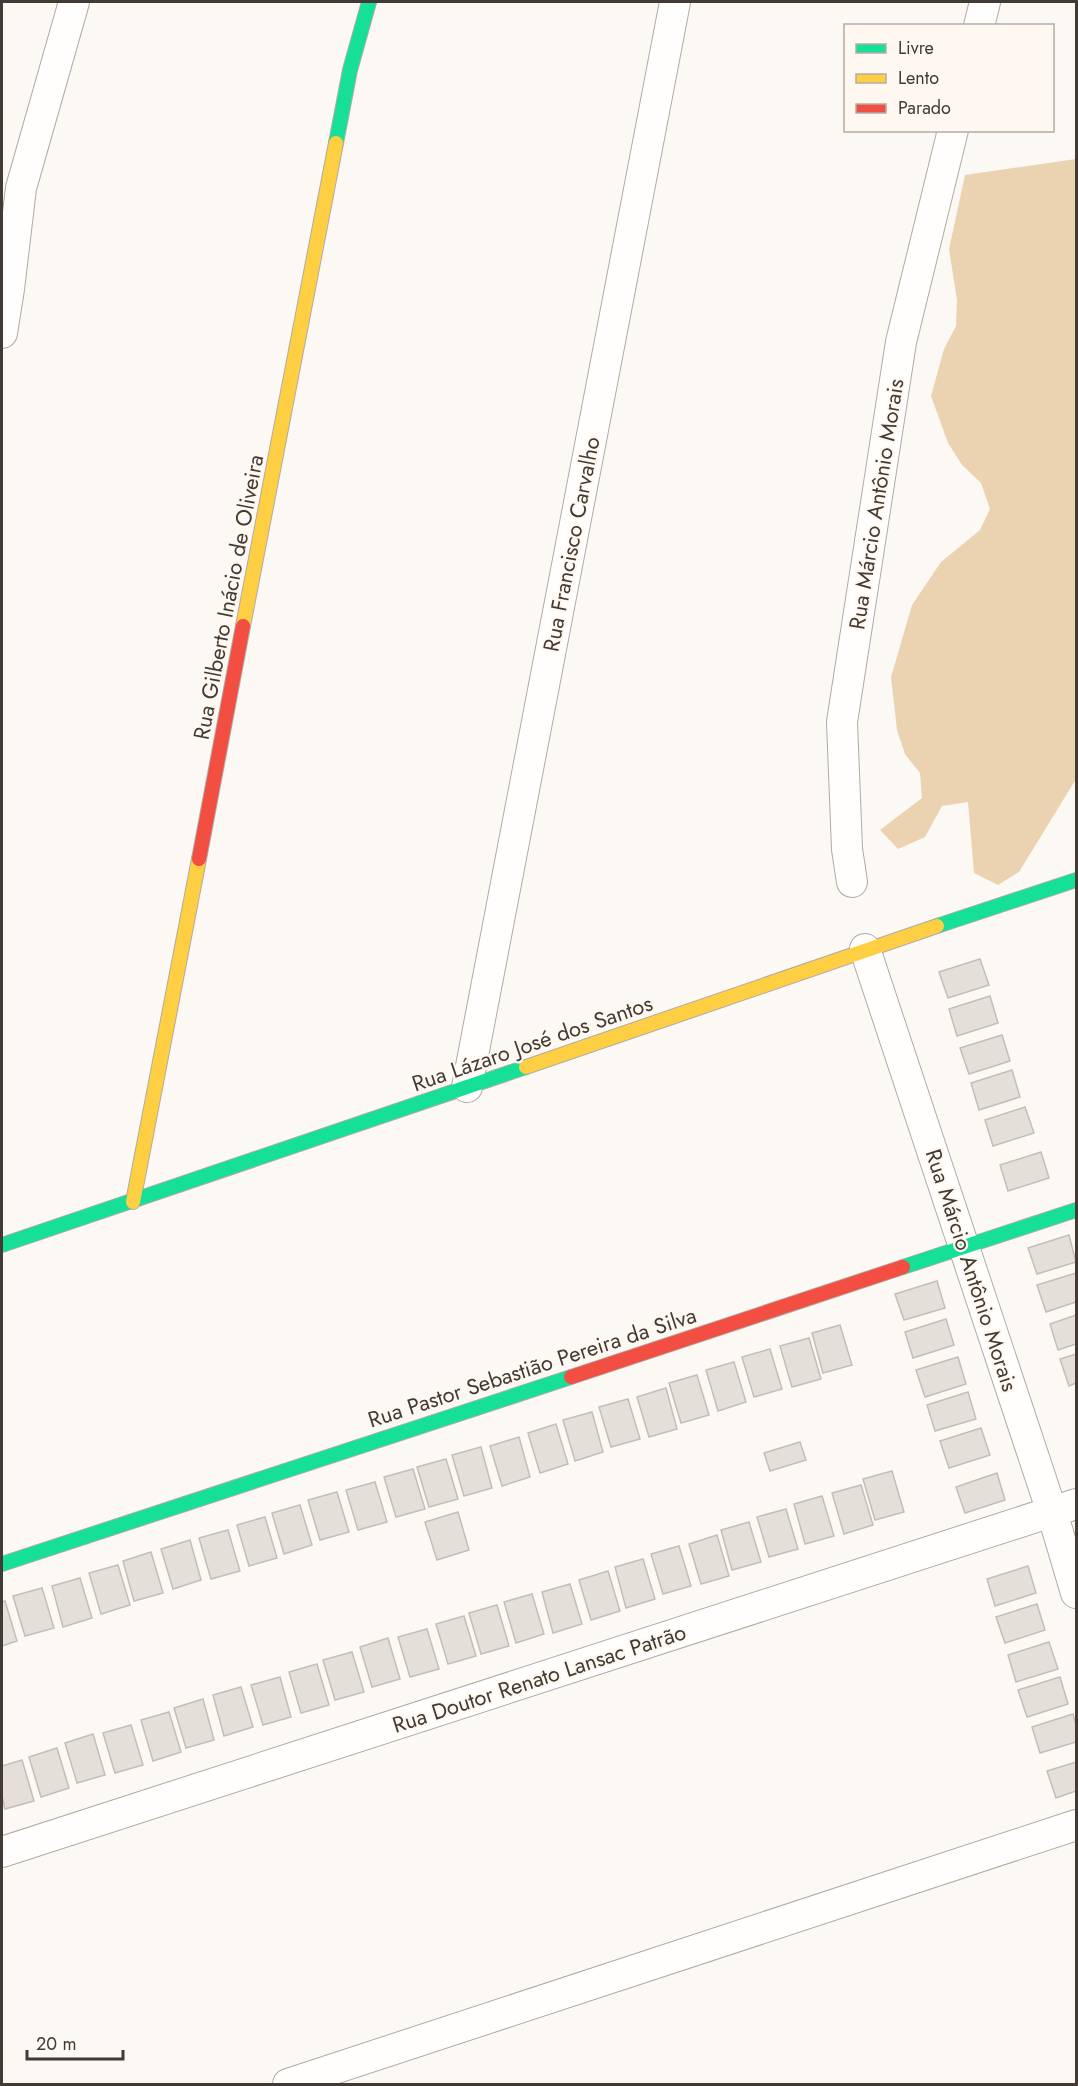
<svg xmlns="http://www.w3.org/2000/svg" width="1078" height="2086" font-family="Jost,sans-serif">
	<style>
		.forest { fill: #ebd3b2 }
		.building { fill: #e5dfd9; stroke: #c3beb9; stroke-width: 1.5 }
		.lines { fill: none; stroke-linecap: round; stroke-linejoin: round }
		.street-casing { stroke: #b0aba6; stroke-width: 32 }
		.fast-casing { stroke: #b0aba6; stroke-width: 16 }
		.slow-casing { stroke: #b0aba6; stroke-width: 16 }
		.jam-casing { stroke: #b0aba6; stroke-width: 16 }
		.street { stroke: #fffefd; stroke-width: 30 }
		.fast { stroke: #16e098; stroke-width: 14 }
		.slow { stroke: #ffcf43; stroke-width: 14 }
		.jam { stroke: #f24e42; stroke-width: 14 }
		.labels { text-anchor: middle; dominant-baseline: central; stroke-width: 4.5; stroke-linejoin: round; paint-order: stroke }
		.street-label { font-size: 22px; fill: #413b33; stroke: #fff8f0 }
	</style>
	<rect width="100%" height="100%" fill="#fcf8f4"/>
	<!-- forest -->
	<polygon class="forest" points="1076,159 1076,779 1019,872 998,885 974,873 968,802 942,806 925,837 898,849 880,830 922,798 920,773 905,754 897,730 891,677 912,605 941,562 980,530 990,509 981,483 962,465 948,443 931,396 944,349 956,326 957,300 949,249 965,175"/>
	<!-- building -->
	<g class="building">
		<polygon points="980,959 989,985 948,998 939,972"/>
		<polygon points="990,996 998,1023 957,1036 949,1009"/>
		<polygon points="1002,1035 1010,1061 969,1074 960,1048"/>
		<polygon points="1012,1070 1020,1097 979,1110 971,1083"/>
		<polygon points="1025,1107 1034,1133 993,1146 985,1120"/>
		<polygon points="1041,1152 1049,1178 1008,1191 1000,1165"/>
		<polygon points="1069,1235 1076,1262 1037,1274 1028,1248"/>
		<polygon points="1076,1273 1076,1302 1046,1312 1037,1285"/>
		<polygon points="937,1281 945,1308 904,1320 895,1294"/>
		<polygon points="1076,1315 1076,1344 1058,1350 1050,1324"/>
		<polygon points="946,1319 954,1345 913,1358 905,1332"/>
		<polygon points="840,1325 852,1365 823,1373 812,1333"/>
		<polygon points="809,1338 821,1379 792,1387 780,1346"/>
		<polygon points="770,1349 782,1389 754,1397 742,1357"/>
		<polygon points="1076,1354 1076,1383 1069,1386 1060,1359"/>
		<polygon points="958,1357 966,1384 925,1397 916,1370"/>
		<polygon points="734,1362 746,1402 718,1411 706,1370"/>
		<polygon points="697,1375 709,1415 681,1423 669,1383"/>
		<polygon points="666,1388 677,1429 649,1437 637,1397"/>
		<polygon points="968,1392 976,1419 935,1431 927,1405"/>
		<polygon points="628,1399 640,1439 611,1447 599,1407"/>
		<polygon points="592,1412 603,1452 575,1461 563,1420"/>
		<polygon points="556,1424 568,1464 540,1473 528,1433"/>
		<polygon points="981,1428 990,1455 949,1468 940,1441"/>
		<polygon points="519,1437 530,1477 502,1486 490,1446"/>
		<polygon points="800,1442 806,1460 770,1471 764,1453"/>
		<polygon points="481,1447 492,1488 464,1496 452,1455"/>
		<polygon points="446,1459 458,1499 429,1507 417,1467"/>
		<polygon points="413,1469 425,1509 396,1517 384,1477"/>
		<polygon points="892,1471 904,1512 875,1520 863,1479"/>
		<polygon points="997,1473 1005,1500 965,1513 956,1487"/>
		<polygon points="375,1482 387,1522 358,1530 346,1490"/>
		<polygon points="861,1485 873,1525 844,1534 832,1493"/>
		<polygon points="337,1492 349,1532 320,1540 308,1500"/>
		<polygon points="822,1496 834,1536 805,1544 794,1504"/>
		<polygon points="300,1505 312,1545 284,1554 272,1513"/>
		<polygon points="786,1509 798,1549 769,1557 757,1517"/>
		<polygon points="458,1512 469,1550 437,1560 425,1522"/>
		<polygon points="265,1517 277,1558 249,1566 237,1525"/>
		<polygon points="749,1522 761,1562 732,1570 721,1530"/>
		<polygon points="228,1530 240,1571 211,1579 199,1538"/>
		<polygon points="717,1535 729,1576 701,1584 689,1544"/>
		<polygon points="190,1540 201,1580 173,1589 161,1549"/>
		<polygon points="679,1546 691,1586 663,1594 651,1554"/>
		<polygon points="151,1552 163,1593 134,1601 123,1561"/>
		<polygon points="643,1559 655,1599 626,1608 615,1567"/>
		<polygon points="118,1565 130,1605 101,1614 89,1573"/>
		<polygon points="1028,1566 1036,1593 995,1606 987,1579"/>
		<polygon points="608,1571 620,1611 591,1620 579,1580"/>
		<polygon points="80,1578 92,1618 63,1627 52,1586"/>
		<polygon points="570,1584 582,1624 553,1633 542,1592"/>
		<polygon points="42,1588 54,1628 25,1636 13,1596"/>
		<polygon points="532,1594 544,1634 516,1643 504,1602"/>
		<polygon points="5,1601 17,1641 2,1646 2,1602"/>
		<polygon points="1037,1604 1045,1630 1005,1643 996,1617"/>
		<polygon points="497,1605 509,1646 481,1654 469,1613"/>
		<polygon points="464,1616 476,1656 448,1664 436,1624"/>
		<polygon points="427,1629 439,1669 410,1677 398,1637"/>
		<polygon points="388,1638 400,1679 372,1687 360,1647"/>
		<polygon points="1049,1642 1058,1669 1016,1682 1008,1655"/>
		<polygon points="352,1652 364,1692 335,1700 323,1660"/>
		<polygon points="317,1664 329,1705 301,1713 289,1672"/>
		<polygon points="280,1677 291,1717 263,1725 251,1685"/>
		<polygon points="1060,1677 1068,1704 1027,1717 1018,1690"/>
		<polygon points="241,1687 253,1727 224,1736 213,1695"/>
		<polygon points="203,1699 214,1740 186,1748 174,1708"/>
		<polygon points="169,1712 181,1752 153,1761 141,1720"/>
		<polygon points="1073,1714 1076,1725 1076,1742 1040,1753 1032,1727"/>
		<polygon points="131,1725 143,1765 115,1773 103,1733"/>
		<polygon points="93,1734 105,1775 77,1783 65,1743"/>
		<polygon points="57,1748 69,1788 41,1797 29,1757"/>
		<polygon points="22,1760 34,1801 5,1809 2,1796 2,1766"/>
		<polygon points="1076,1762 1076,1791 1056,1798 1047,1771"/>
	</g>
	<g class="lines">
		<!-- street casing -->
		<g class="street-casing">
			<g id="street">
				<polyline points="979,26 985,2"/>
				<polyline points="2,333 9,289 21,188 74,2"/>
				<polyline points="852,882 847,849 842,722 901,342 953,130"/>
				<polyline points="865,949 1052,1512 1076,1593"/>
				<polyline points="467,1087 675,2"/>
				<polyline points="2,1852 1076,1504"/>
				<polyline points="288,2084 1076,1825"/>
			</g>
		</g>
		<!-- fast casing -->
		<g class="fast-casing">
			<g id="fast">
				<polyline points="336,143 350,70 369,2"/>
				<polyline points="937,926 1076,880"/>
				<polyline points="2,1245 526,1067"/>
				<polyline points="903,1267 1076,1210"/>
				<polyline points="2,1564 571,1377"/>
			</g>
		</g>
		<!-- slow casing -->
		<g class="slow-casing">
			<g id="slow">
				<polyline points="243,626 336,143"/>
				<polyline points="526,1067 937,926"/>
				<polyline points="133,1202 199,859"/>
			</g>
		</g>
		<!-- jam casing -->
		<g class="jam-casing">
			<g id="jam">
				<polyline points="199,859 243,626"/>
				<polyline points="571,1377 903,1267"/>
			</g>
		</g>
		<!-- street -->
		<use href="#street" class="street"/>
		<!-- fast -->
		<use href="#fast" class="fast"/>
		<!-- slow -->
		<use href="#slow" class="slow"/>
		<!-- jam -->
		<use href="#jam" class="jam"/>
	</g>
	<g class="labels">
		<!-- street labels -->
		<g class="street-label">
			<text transform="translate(876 504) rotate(-81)">Rua Márcio Antônio Morais</text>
			<text transform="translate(571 544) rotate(-79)">Rua Francisco Carvalho</text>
			<text transform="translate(228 597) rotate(-79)">Rua Gilberto Inácio de Oliveira</text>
			<text transform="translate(532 1043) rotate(-19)">Rua Lázaro José dos Santos</text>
			<text transform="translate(972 1270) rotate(72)">Rua Márcio Antônio Morais</text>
			<text transform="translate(532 1367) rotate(-18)">Rua Pastor Sebastião Pereira da Silva</text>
			<text transform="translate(539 1678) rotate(-18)">Rua Doutor Renato Lansac Patrão</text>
		</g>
	</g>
	<!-- border -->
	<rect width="1078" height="2086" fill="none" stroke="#413b33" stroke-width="6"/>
	<!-- legend -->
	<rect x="844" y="24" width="210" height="108" fill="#fff8f0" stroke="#b3aca4" stroke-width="1.5"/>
	<rect x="856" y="44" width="30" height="9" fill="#16e098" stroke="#b3aca4" stroke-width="1.5"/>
	<text x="898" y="54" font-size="18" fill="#413b33">Livre</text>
	<rect x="856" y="74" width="30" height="9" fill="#ffcf43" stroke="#b3aca4" stroke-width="1.5"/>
	<text x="898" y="84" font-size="18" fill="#413b33">Lento</text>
	<rect x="856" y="104" width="30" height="9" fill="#f24e42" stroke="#b3aca4" stroke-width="1.5"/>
	<text x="898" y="114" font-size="18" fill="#413b33">Parado</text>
	<!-- scale -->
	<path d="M27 2050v9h96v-9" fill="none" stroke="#413b33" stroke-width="3"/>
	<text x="36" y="2050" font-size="18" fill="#413b33" stroke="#fff8f0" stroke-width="4.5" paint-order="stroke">20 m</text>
</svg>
